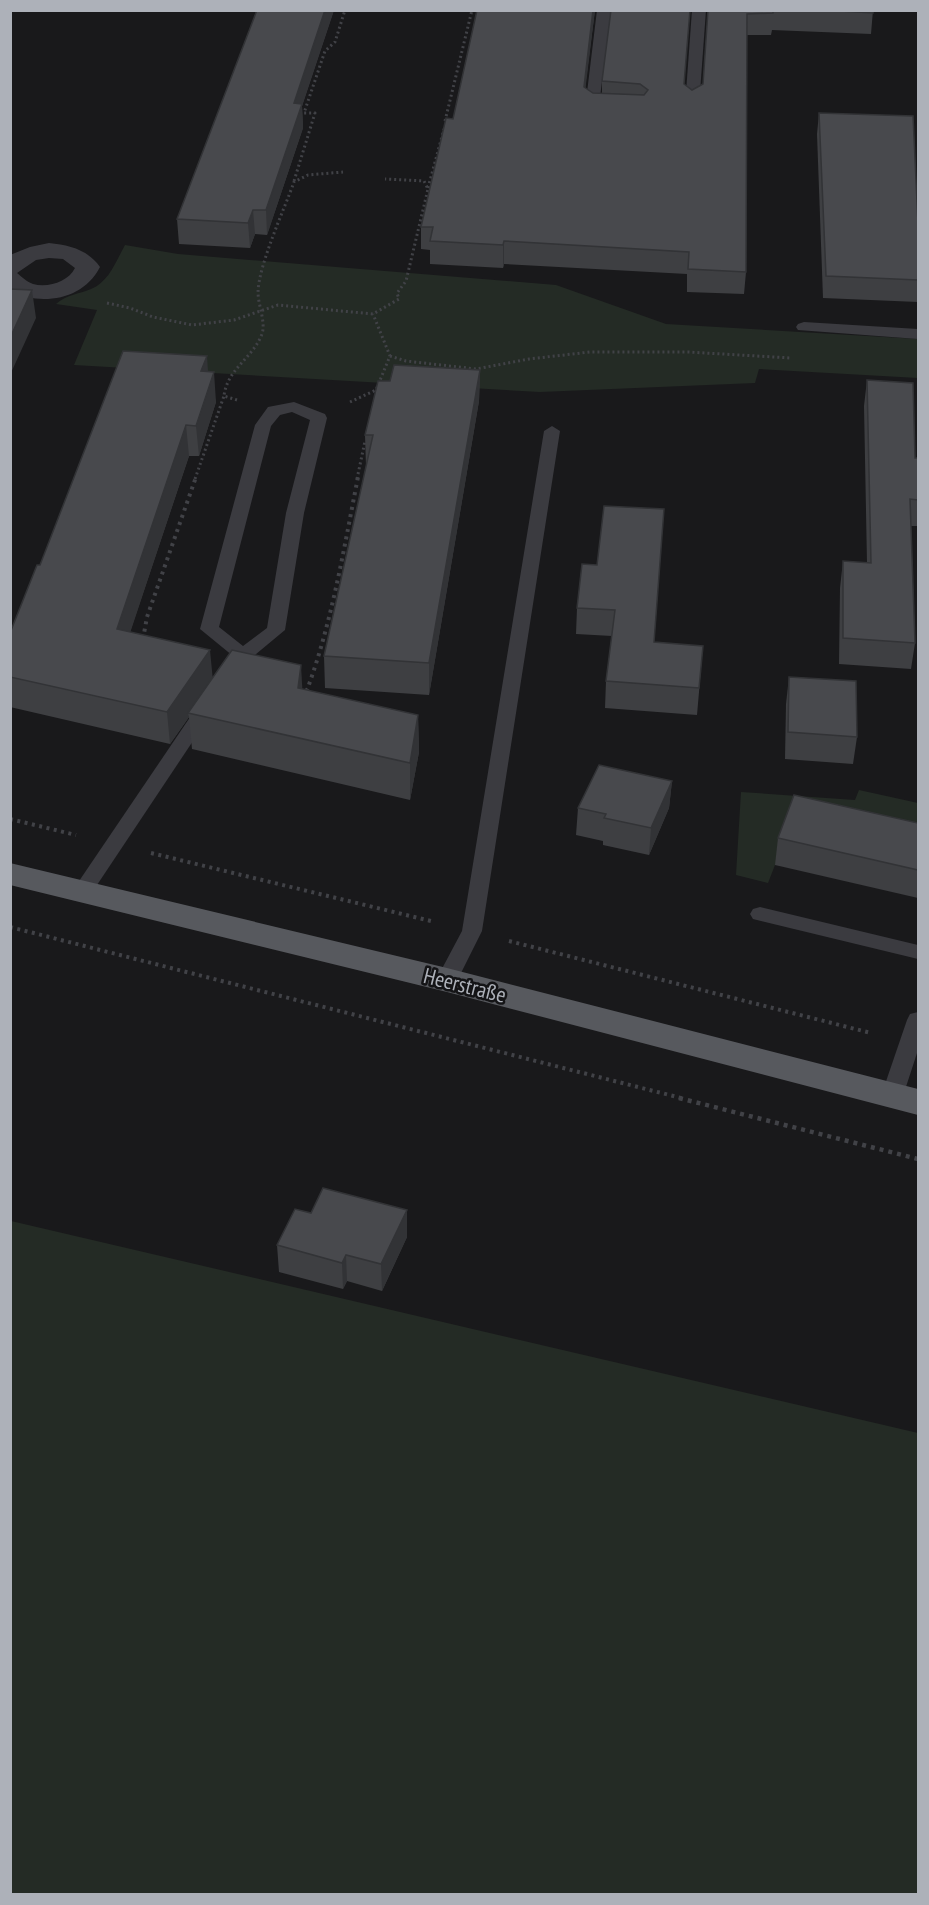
<svg xmlns="http://www.w3.org/2000/svg" width="929" height="1905" font-family="'PT Sans Narrow',sans-serif">
	<style>
		.green { fill: #242b25 }
		.lines { fill: none; stroke-linecap: round; stroke-linejoin: round }
		.path-far2 { stroke: #414247; stroke-width: 3; stroke-dasharray: 2 3; stroke-linecap: butt }
		.path-far1 { stroke: #414247; stroke-width: 4; stroke-dasharray: 3 4.5; stroke-linecap: butt }
		.path { stroke: #414247; stroke-width: 4.5; stroke-dasharray: 4 5; stroke-linecap: butt }
		.service { fill: #3b3b40; fill-rule: evenodd }
		.minor { fill: #3b3b40; fill-rule: evenodd }
		.primary { fill: #57595e; fill-rule: evenodd }
		.wall { fill: #3e3f42 }
		.shaded-wall { fill: #323336 }
		.building { fill: #48494d; stroke: #323336; stroke-width: 1.5 }
		.labels { text-anchor: middle; dominant-baseline: central; stroke-width: 5; stroke-linejoin: round; paint-order: stroke }
		.street-label { font-size: 22px; fill: #adb1b9; stroke: #141416 }
	</style>
	<rect width="100%" height="100%" fill="#19191b"/>
	<!-- green -->
	<g class="green">
		<path d="M125,245L178,254L556,285L666,324L918,339V378L759,369L755,383L540,392L74,365L97,310L56,304C66,295 79,294 91,289C109,282 116,261 125,245Z"/>
		<polygon points="859,790 918,803 918,850 775,865 768,883 736,875 741,792 855,800"/>
		<polygon points="11,1221 918,1433 918,1894 11,1894"/>
	</g>
	<g class="lines">
		<!-- path-far2 -->
		<g class="path-far2">
			<polyline points="445,121 472,10"/>
			<polyline points="294,181 315,113 304,113 325,51 335,42 345,10"/>
			<polyline points="428,188 444,129"/>
			<polyline points="107,303 130,308 153,317 192,325 234,320 278,305 373,314 399,299 397,293 406,281 428,189 424,181 385,179"/>
			<polyline points="390,356 406,361 476,369 529,359 590,352 688,352 791,358"/>
			<path d="M237,400L224,396C227,369 253,358 262,334C266,322 258,305 258,292C259,264 284,210 294,182L308,175L343,172"/>
			<polyline points="350,402 376,390 390,356 373,314"/>
			<polyline points="195,479 224,396"/>
			<polyline points="357,479 365,441"/>
		</g>
		<!-- path-far1 -->
		<g class="path-far1">
			<polyline points="143,639 147,617 196,477"/>
			<path d="M298,688L307,690C332,622 344,548 358,477"/>
			<polyline points="10,819 76,835"/>
			<polyline points="151,853 435,922"/>
			<polyline points="10,927 685,1099"/>
			<polyline points="509,941 871,1033"/>
		</g>
		<!-- path -->
		<polyline class="path" points="679,1098 918,1159"/>
		<!-- service -->
		<g class="service">
			<polygon points="597,10 611,10 599,105 608,107 610,110 603,114 587,112 585,109"/>
			<polygon points="692,10 706,10 699,106 692,110 685,106"/>
			<polygon points="804,322 918,329 918,339 798,330 796,327 798,324"/>
			<path d="M294,402L325,414L327,418L304,513L285,630L250,659L236,679H222L220,675L233,656L200,629L255,425L268,407ZM292,412L310,420L286,513L267,628L243,646L219,627L271,426L280,415Z"/>
			<polygon points="552,426 560,431 482,931 455,985 447,988 439,985 436,980 462,931 544,431"/>
			<polygon points="206,702 213,704 215,708 89,897 82,899 75,897 72,892 75,887 199,704"/>
			<polygon points="760,907 918,945 918,959 753,919 750,914 753,909"/>
			<polygon points="918,1012 918,1050 903,1096 900,1102 892,1104 884,1102 881,1096 907,1020 910,1014"/>
		</g>
		<!-- minor -->
		<path class="minor" d="M49,243C70,245 88,250 100,267C83,300 43,306 10,292V255L30,247ZM49,258L63,259L75,268C68,282 48,288 33,284C27,282 22,277 17,273L36,260Z"/>
		<!-- primary -->
		<polygon class="primary" points="10,863 447,968 918,1089 918,1115 447,992 10,885"/>
	</g>
	<!-- wall -->
	<g class="wall">
		<polygon points="257,10 334,10 302,106 303,128 267,235 255,234 250,248 179,244 177,219"/>
		<polygon points="595,10 585,88 593,93 602,94 602,81 684,84 692,90 703,84 708,10 873,10 871,34 772,30 771,35 747,35 746,272 744,294 687,292 687,274 504,264 503,268 430,264 430,250 421,249 421,227 453,119"/>
		<polygon points="819,113 918,223 918,302 823,298 817,134"/>
		<polygon points="480,370 479,401 429,695 325,688 324,656 366,466 365,435 390,381"/>
		<polygon points="208,372 216,402 199,456 189,456 130,632 213,677 303,690 418,715 419,752 410,800 192,749 189,717 170,744 10,707 10,633 40,565"/>
		<polygon points="867,380 915,458 918,458 918,526 911,526 915,643 911,669 839,664 840,588 843,561 867,563 864,406"/>
		<polygon points="582,564 654,642 703,646 697,715 605,708 606,681 612,636 576,634 577,608"/>
		<polygon points="789,677 857,737 853,764 785,759 786,704"/>
		<polygon points="672,781 669,808 649,855 603,845 603,841 576,835 578,808"/>
		<polygon points="918,823 918,898 775,865 778,838"/>
		<polygon points="407,1237 382,1291 347,1281 343,1289 279,1272 277,1245"/>
	</g>
	<!-- shaded-wall -->
	<g class="shaded-wall">
		<polygon points="325,10 334,10 302,106 303,128 267,235 266,210 294,103"/>
		<polygon points="593,10 595,10 583,109 584,87"/>
		<polygon points="253,210 255,234 250,248 248,223"/>
		<polygon points="504,241 504,264 503,268 503,245"/>
		<polygon points="32,290 36,318 10,375 10,338"/>
		<polygon points="207,356 209,386 214,372 216,402 199,456 196,426 201,371"/>
		<polygon points="480,370 479,401 429,695 429,663"/>
		<polygon points="186,425 189,456 121,660 117,629"/>
		<polygon points="210,650 213,681 188,713 189,717 170,744 167,712"/>
		<polygon points="301,665 303,701 298,688"/>
		<polygon points="418,715 419,752 410,800 410,763"/>
		<polygon points="672,781 669,808 649,855 651,828"/>
		<polygon points="407,1210 407,1237 382,1291 381,1264"/>
		<polygon points="346,1255 347,1281 343,1289 342,1263"/>
	</g>
	<!-- building -->
	<g class="building">
		<polygon points="257,10 325,10 294,103 302,104 266,210 253,210 248,223 177,219"/>
		<polygon points="477,10 593,10 584,87 593,93 644,95 648,90 640,84 602,81 611,10 690,10 684,84 692,90 703,84 708,10 773,10 773,13 747,14 746,272 688,269 689,252 504,241 503,245 430,241 433,227 421,227 446,118 453,119"/>
		<polygon points="824,10 873,10 873,13"/>
		<polygon points="819,113 913,116 918,223 918,280 826,276"/>
		<polygon points="10,289 32,290 10,338"/>
		<polygon points="123,351 207,356 201,371 214,372 196,426 186,425 117,629 210,650 167,712 10,677 10,633 37,565 40,565"/>
		<polygon points="394,365 480,370 429,663 324,656 373,435 365,435 378,381 390,381"/>
		<polygon points="867,380 913,383 915,458 918,458 918,500 910,499 915,643 843,638 843,561 871,563"/>
		<polygon points="604,506 664,509 654,642 703,646 699,688 606,681 615,610 577,608 582,564 597,565"/>
		<polygon points="232,650 301,665 298,688 418,715 410,763 188,713"/>
		<polygon points="789,677 856,681 857,737 788,732"/>
		<polygon points="599,765 672,781 651,828 604,818 606,814 578,808"/>
		<polygon points="794,795 918,823 918,870 778,838"/>
		<polygon points="323,1188 407,1210 381,1264 346,1255 342,1263 277,1245 295,1209 311,1213"/>
	</g>
	<g class="labels">
		<!-- street labels -->
		<g class="street-label">
			<text transform="translate(465 985) rotate(14)">Heerstraße</text>
		</g>
	</g>
	<!-- border -->
	<rect width="929" height="1905" fill="none" stroke="#adb1b9" stroke-width="24"/>
</svg>
